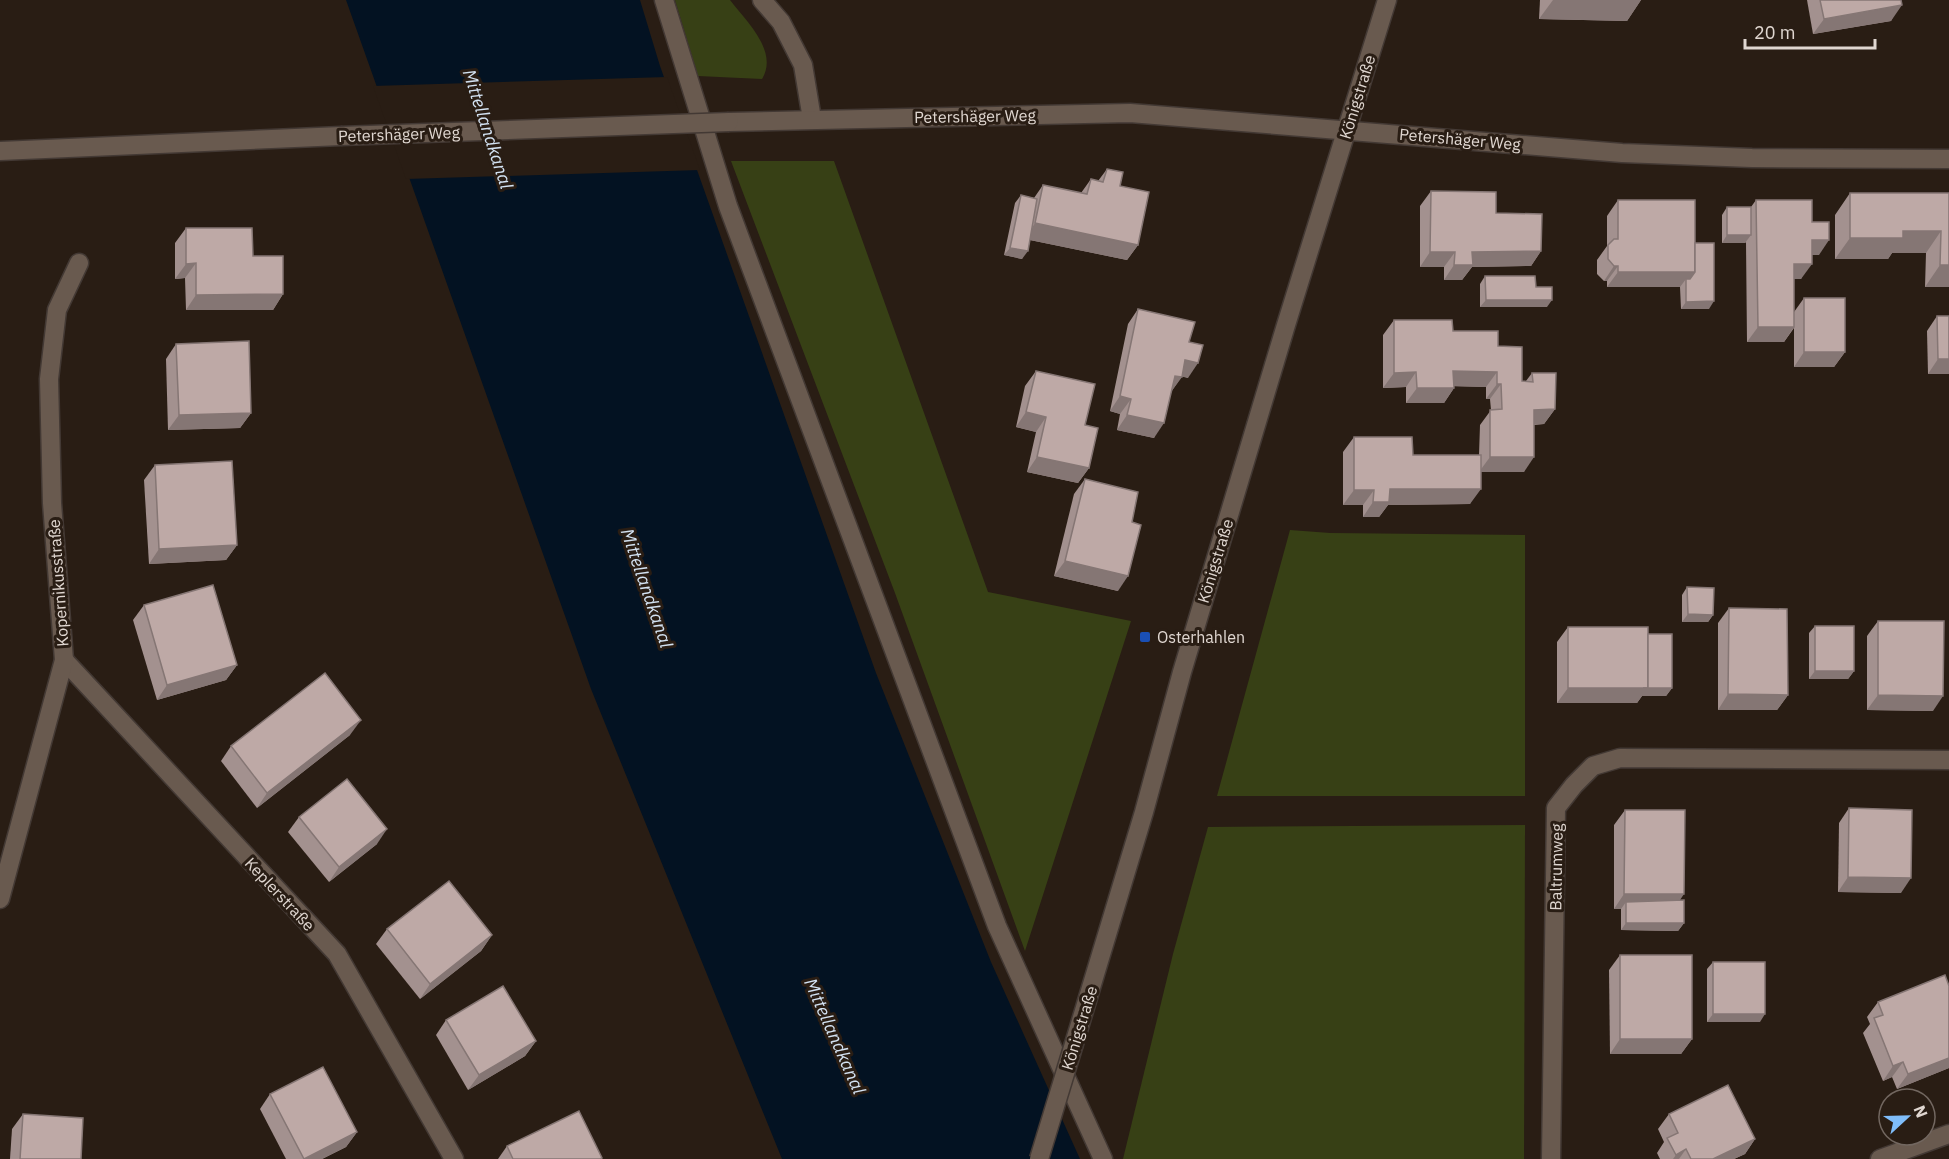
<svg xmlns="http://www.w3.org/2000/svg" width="1949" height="1159" font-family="'IBM Plex Sans',sans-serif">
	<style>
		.green { fill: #374015 }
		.water { fill: #031222 }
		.pier { fill: #291d14 }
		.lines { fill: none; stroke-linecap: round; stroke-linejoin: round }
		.lane-casing { stroke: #433934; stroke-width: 21 }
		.street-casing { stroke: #433934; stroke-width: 21 }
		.secondary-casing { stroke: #433934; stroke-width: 21 }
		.lane { stroke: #695a4f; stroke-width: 18 }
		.street { stroke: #695a4f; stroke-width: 18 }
		.secondary { stroke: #695a4f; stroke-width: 18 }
		.secondary-bridge-casing { stroke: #433934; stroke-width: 21; stroke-linecap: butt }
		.secondary-bridge { stroke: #695a4f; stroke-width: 18 }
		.wall { fill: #a3918f }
		.shaded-wall { fill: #857674 }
		.building { fill: #bea9a6; stroke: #857674; stroke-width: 1.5 }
		.transit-dot { fill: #1a4fb4; stroke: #291d14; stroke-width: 2 }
		.labels { text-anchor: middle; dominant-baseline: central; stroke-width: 6; stroke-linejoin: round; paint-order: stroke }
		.street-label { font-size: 16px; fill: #e0d7d1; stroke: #291d14 }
		.poi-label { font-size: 16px; fill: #e0d7d1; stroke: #291d14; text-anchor: start }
		.water-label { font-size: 18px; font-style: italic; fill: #d3e2f2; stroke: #291d14 }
	</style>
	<rect width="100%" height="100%" fill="#291d14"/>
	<!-- green -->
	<g class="green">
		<path d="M675,0H730C746,21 779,51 762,79L698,76Z"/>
		<polygon points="731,161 834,161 988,592 1131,621 1025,951 895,593"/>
		<polygon points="1290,530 1330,533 1525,535 1525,796 1217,796"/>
		<polygon points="1525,825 1524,1159 1123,1159 1173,954 1208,827"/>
	</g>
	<!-- water -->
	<polygon class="water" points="346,0 640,0 660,66 876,673 991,962 1080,1159 782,1159 591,689"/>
	<!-- pier -->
	<polygon class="pier" points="667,77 700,170 406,179 373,86"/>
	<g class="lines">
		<!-- lane casing -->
		<g class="lane-casing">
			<polyline id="lane" points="664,0 728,206 997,926 1103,1159"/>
		</g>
		<!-- street casing -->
		<g class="street-casing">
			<g id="street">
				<polyline points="762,0 781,22 803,65 812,119"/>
				<polyline points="64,660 337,954 454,1159"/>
				<polyline points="0,899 64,660 52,503 49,379 57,310 79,263"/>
				<polyline points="1551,1159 1556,808 1574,785 1593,766 1620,758 1949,760"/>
				<polyline points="1880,1159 1949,1134"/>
			</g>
		</g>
		<!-- secondary casing -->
		<g class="secondary-casing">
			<g id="secondary">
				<polyline points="729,122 1130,113 1622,153 1752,158 1949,159"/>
				<polyline points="0,151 341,136"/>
				<polyline points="1074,1044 1144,812 1182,672 1286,325 1387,0"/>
			</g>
		</g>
		<!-- lane -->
		<use href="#lane" class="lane"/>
		<!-- street -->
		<use href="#street" class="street"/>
		<!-- secondary -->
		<use href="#secondary" class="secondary"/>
		<!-- secondary-bridge casing -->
		<g class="secondary-bridge-casing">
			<g id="secondary-bridge">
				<polyline points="341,136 729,122"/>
				<polyline points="1039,1159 1074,1044"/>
			</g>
		</g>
		<!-- secondary-bridge -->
		<use href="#secondary-bridge" class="secondary-bridge"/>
	</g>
	<!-- wall -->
	<g class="wall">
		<polygon points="1540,0 1641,0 1627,21 1539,19"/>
		<polygon points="1807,0 1901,0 1891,21 1813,34"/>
		<polygon points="1107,169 1120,186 1138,245 1127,260 1030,240 1022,259 1004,255 1015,203 1021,195 1034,198 1043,185 1081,193 1091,179 1098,181"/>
		<polygon points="1431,191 1496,213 1541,251 1531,266 1472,267 1462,280 1444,280 1444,267 1420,267 1420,206"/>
		<polygon points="1850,193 1949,193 1949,287 1925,287 1926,253 1892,253 1888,259 1835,259 1835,215"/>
		<polygon points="1618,200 1695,243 1709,309 1681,309 1680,287 1607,287 1607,281 1604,281 1597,274 1597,260 1607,246 1607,216"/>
		<polygon points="1756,200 1812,222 1819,255 1812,255 1801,279 1794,279 1794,312 1804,298 1845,352 1834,367 1794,367 1794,328 1784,342 1747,342 1746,242 1745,243 1722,243 1722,215 1727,207 1751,207"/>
		<polygon points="186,228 253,256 283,294 273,310 186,310 185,278 175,279 175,243"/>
		<polygon points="1485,276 1536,287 1547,307 1480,307 1480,284"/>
		<polygon points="1138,309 1189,342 1188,378 1182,376 1171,392 1154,438 1117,430 1120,414 1110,411 1128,324"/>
		<polygon points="1937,316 1949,374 1928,374 1927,331"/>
		<polygon points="1394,320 1453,331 1498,346 1522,381 1526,381 1532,373 1555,409 1544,424 1534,425 1524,472 1481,472 1470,504 1388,505 1379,517 1363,517 1363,505 1343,505 1343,452 1354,437 1413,455 1479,455 1480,425 1491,410 1490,399 1486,399 1486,387 1454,386 1454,388 1444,403 1406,403 1406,387 1383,388 1383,335"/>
		<polygon points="176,344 251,413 240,428 168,430 166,359"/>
		<polygon points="1036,371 1085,425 1089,468 1078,483 1027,472 1036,432 1016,427 1025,386"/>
		<polygon points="155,465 237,545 226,560 149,564 144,480"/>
		<polygon points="1085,479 1118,591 1054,576 1074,494"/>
		<polygon points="1687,587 1713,615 1708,622 1682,622 1682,595"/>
		<polygon points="144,605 237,665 226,680 157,700 133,620"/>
		<polygon points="1729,608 1788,695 1777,710 1718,710 1718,623"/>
		<polygon points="1878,621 1933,711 1867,710 1867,636"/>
		<polygon points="1815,626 1854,671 1848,679 1809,679 1809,633"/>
		<polygon points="1568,627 1648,634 1672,688 1666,696 1642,696 1637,703 1557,703 1557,642"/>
		<polygon points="350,735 257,808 221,761 231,746"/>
		<polygon points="1849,808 1901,893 1838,892 1839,823"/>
		<polygon points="1625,810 1680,900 1684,923 1678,931 1621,930 1621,909 1614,909 1614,825"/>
		<polygon points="299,817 377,844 329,882 288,832"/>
		<polygon points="387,929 492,935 481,951 420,999 376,944"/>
		<polygon points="1620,955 1692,1039 1681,1054 1610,1054 1609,970"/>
		<polygon points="1713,962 1760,1022 1707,1022 1707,969"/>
		<polygon points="1878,1002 1949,1068 1897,1089 1892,1077 1883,1081 1863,1033 1870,1024 1867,1017"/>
		<polygon points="446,1020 536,1041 525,1056 468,1090 436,1035"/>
		<polygon points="270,1094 357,1132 346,1147 322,1159 286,1159 260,1109"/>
		<polygon points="23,1114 81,1159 10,1159 12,1129"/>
		<polygon points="1669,1114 1755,1139 1745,1154 1734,1159 1660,1159 1657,1153 1664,1142 1658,1129"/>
		<polygon points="507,1146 601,1159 498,1159"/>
	</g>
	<!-- shaded-wall -->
	<g class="shaded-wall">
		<polygon points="1553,0 1641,0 1627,21 1539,19"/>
		<polygon points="1902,5 1891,21 1813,34 1824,19"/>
		<polygon points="1035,223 1138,245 1127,260 1025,239"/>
		<polygon points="1903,231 1941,231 1926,253 1892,253 1888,259 1835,259 1850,238"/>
		<polygon points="1727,235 1751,235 1745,243 1722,243"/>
		<polygon points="1812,240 1829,240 1819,255 1801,255"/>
		<polygon points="1010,248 1028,251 1022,259 1004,255"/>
		<polygon points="1541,251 1531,266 1472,267 1462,280 1444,280 1454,265 1472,252"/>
		<polygon points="1430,252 1455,252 1444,267 1420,267"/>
		<polygon points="196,263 185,278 175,279 186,264"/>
		<polygon points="1794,264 1812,264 1801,279 1783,279"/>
		<polygon points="1940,265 1949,265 1949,287 1925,287"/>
		<polygon points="1614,266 1618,266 1607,281 1604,281"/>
		<polygon points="1618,272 1695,272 1686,284 1686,279 1680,287 1607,287"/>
		<polygon points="283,294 273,310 186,310 196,295"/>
		<polygon points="1486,300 1552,300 1547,307 1480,307"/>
		<polygon points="1714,301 1709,309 1681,309 1686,302"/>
		<polygon points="1758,327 1794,327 1784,342 1747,342"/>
		<polygon points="1804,352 1845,352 1834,367 1794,367"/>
		<polygon points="1938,359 1949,359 1949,374 1928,374"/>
		<polygon points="1185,360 1198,363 1188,378 1175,375"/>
		<polygon points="1453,371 1497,372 1486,387 1443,386"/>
		<polygon points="1416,372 1406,387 1383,388 1394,373"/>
		<polygon points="1175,376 1182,377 1171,392"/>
		<polygon points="1497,384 1501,384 1490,399 1486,399"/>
		<polygon points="1417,388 1454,388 1444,403 1406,403"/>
		<polygon points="1120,396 1131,399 1120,414 1110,411"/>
		<polygon points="1555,409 1544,424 1523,425 1534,410"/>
		<polygon points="1026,412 1046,417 1036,432 1016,427"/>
		<polygon points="251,413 240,428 168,430 179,415"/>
		<polygon points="1127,415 1164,423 1154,438 1117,430"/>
		<polygon points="1037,457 1089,468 1078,483 1027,472"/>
		<polygon points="1490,457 1534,457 1524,472 1479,472"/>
		<polygon points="1390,489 1481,489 1470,504 1388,505 1379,517 1363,517 1373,502"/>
		<polygon points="1354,490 1374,490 1363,505 1343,505"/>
		<polygon points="237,545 226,560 149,564 159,549"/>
		<polygon points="1065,561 1128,576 1118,591 1054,576"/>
		<polygon points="1688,614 1713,615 1708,622 1682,622"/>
		<polygon points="237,665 226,680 157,700 167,685"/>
		<polygon points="1815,671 1854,671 1848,679 1809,679"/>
		<polygon points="1568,688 1672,688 1666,696 1642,696 1637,703 1557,703"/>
		<polygon points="1728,694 1788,695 1777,710 1718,710"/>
		<polygon points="1878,695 1943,696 1933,711 1867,710"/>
		<polygon points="361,720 350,735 257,808 267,793"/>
		<polygon points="387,829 377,844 329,882 339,867"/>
		<polygon points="1848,877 1911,878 1901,893 1838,892"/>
		<polygon points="1624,894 1684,894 1674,909 1626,902 1621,909 1614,909"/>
		<polygon points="1626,923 1684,923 1678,931 1621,930"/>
		<polygon points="492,935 481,951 420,999 430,984"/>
		<polygon points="1713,1014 1765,1014 1760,1022 1707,1022"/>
		<polygon points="1620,1039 1692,1039 1681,1054 1610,1054"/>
		<polygon points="536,1041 525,1056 468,1090 479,1075"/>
		<polygon points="1949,1058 1949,1068 1897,1089 1908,1074"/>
		<polygon points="1903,1062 1892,1077 1883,1081 1893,1066"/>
		<polygon points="357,1132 346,1147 322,1159 304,1159"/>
		<polygon points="1755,1139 1745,1154 1734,1159 1713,1159"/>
		<polygon points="1686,1149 1679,1159 1673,1159 1676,1155"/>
	</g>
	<!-- building -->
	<g class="building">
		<polygon points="1820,0 1901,0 1902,5 1824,19"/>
		<polygon points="1107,169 1123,172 1120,186 1149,192 1138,245 1035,223 1043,185 1087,194 1091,179 1103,182"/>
		<polygon points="1431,191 1496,192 1496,213 1542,214 1541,251 1472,252 1473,265 1454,265 1455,252 1430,252"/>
		<polygon points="1850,193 1949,193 1949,265 1940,265 1941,231 1903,231 1903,238 1850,238"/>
		<polygon points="1021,195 1037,199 1028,251 1010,248"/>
		<polygon points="1618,200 1695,200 1695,272 1618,272 1618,266 1614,266 1608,259 1608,245 1614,239 1618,239"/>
		<polygon points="1756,200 1812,200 1812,222 1829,222 1829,240 1812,240 1812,264 1794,264 1794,327 1758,327"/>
		<rect x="1727" y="207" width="24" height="28"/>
		<polygon points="186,228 252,228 253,256 283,256 283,294 196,295 196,263 186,264"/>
		<polygon points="1695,243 1714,243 1714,301 1686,302 1686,279 1690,279 1695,272"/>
		<polygon points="1485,276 1535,276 1536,287 1552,287 1552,300 1486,300"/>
		<rect x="1804" y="298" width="41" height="54"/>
		<polygon points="1138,309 1195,322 1189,342 1203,345 1198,363 1185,360 1182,377 1175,376 1164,423 1127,415 1131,399 1120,396"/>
		<polygon points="1937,316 1949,316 1949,359 1938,359"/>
		<polygon points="1394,320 1452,320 1453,331 1498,331 1498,346 1522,347 1522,381 1533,382 1532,373 1556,373 1555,409 1534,410 1534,457 1490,457 1490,410 1502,409 1501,384 1497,384 1497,372 1453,371 1454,388 1417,388 1416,372 1394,373"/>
		<polygon points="249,341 251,413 179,415 176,344"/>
		<polygon points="1036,371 1095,384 1085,425 1098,428 1089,468 1037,457 1046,417 1026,412"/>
		<polygon points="1354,437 1412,437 1413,455 1481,455 1481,489 1390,489 1389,502 1373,502 1374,490 1354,490"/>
		<polygon points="232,461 237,545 159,549 155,465"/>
		<polygon points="1085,479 1138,492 1132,522 1141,525 1128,576 1065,561"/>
		<polygon points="213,585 237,665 167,685 144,605"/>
		<polygon points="1687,587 1714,588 1713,615 1688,614"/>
		<polygon points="1729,608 1787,609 1788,695 1728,694"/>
		<polygon points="1878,621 1944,621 1943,696 1878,695"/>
		<rect x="1815" y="626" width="39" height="45"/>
		<rect x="1568" y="627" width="80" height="61"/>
		<polygon points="1648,634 1672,634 1672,688 1643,688 1648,688"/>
		<polygon points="325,673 361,720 267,793 231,746"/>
		<polygon points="347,779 387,829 339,867 299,817"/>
		<polygon points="1849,808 1912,810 1911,878 1848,877"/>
		<polygon points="1625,810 1685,810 1684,894 1624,894"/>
		<polygon points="449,881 492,935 430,984 387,929"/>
		<polygon points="1684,900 1684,923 1626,923 1626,902"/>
		<rect x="1620" y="955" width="72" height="84"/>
		<rect x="1713" y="962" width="52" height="52"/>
		<polygon points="1945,975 1949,986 1949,1058 1908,1074 1903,1062 1893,1066 1874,1018 1883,1015 1878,1002"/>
		<polygon points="503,986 536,1041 479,1075 446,1020"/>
		<polygon points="323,1067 357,1132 304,1159 270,1094"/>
		<polygon points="1728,1085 1755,1139 1713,1159 1691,1159 1686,1149 1676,1155 1667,1138 1678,1133 1669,1114"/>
		<polygon points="579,1111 602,1158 600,1159 513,1159 507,1146"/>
		<polygon points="23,1114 83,1118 81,1159 20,1159"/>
	</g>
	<!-- markers -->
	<rect class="transit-dot" x="1139" y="631" width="12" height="12" rx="3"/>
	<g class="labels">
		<!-- street labels -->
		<g class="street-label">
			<text transform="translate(1357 97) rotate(-73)">Königstraße</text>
			<text transform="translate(975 116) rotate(-1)">Petershäger Weg</text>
			<text transform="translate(399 134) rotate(-2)">Petershäger Weg</text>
			<text transform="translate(1460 139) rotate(5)">Petershäger Weg</text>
			<text transform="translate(1215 561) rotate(-73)">Königstraße</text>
			<text transform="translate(58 583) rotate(-94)">Kopernikusstraße</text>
			<text transform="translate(1556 867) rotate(-89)">Baltrumweg</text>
			<text transform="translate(280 894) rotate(47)">Keplerstraße</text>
			<text transform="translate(1079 1028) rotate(-73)">Königstraße</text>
		</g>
		<!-- poi labels -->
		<g class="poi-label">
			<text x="1157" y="637">Osterhahlen</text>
		</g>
		<!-- water labels -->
		<g class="water-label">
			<text transform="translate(488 129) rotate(72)">Mittellandkanal</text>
			<text transform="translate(647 588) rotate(71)">Mittellandkanal</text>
			<text transform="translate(835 1036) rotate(66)">Mittellandkanal</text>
		</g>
	</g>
	<!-- north arrow -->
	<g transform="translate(1907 1117) rotate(68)"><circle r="28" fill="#291d14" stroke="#726760" stroke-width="1.5"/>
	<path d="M0-4.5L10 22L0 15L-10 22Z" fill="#7fbdfa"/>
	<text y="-9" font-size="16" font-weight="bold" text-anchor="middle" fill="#e0d7d1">N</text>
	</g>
	<!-- scale -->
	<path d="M1745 39v9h130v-9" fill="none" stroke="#e0d7d1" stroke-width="3"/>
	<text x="1754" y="39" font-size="18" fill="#e0d7d1" stroke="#291d14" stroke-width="4.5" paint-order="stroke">20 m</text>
</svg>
